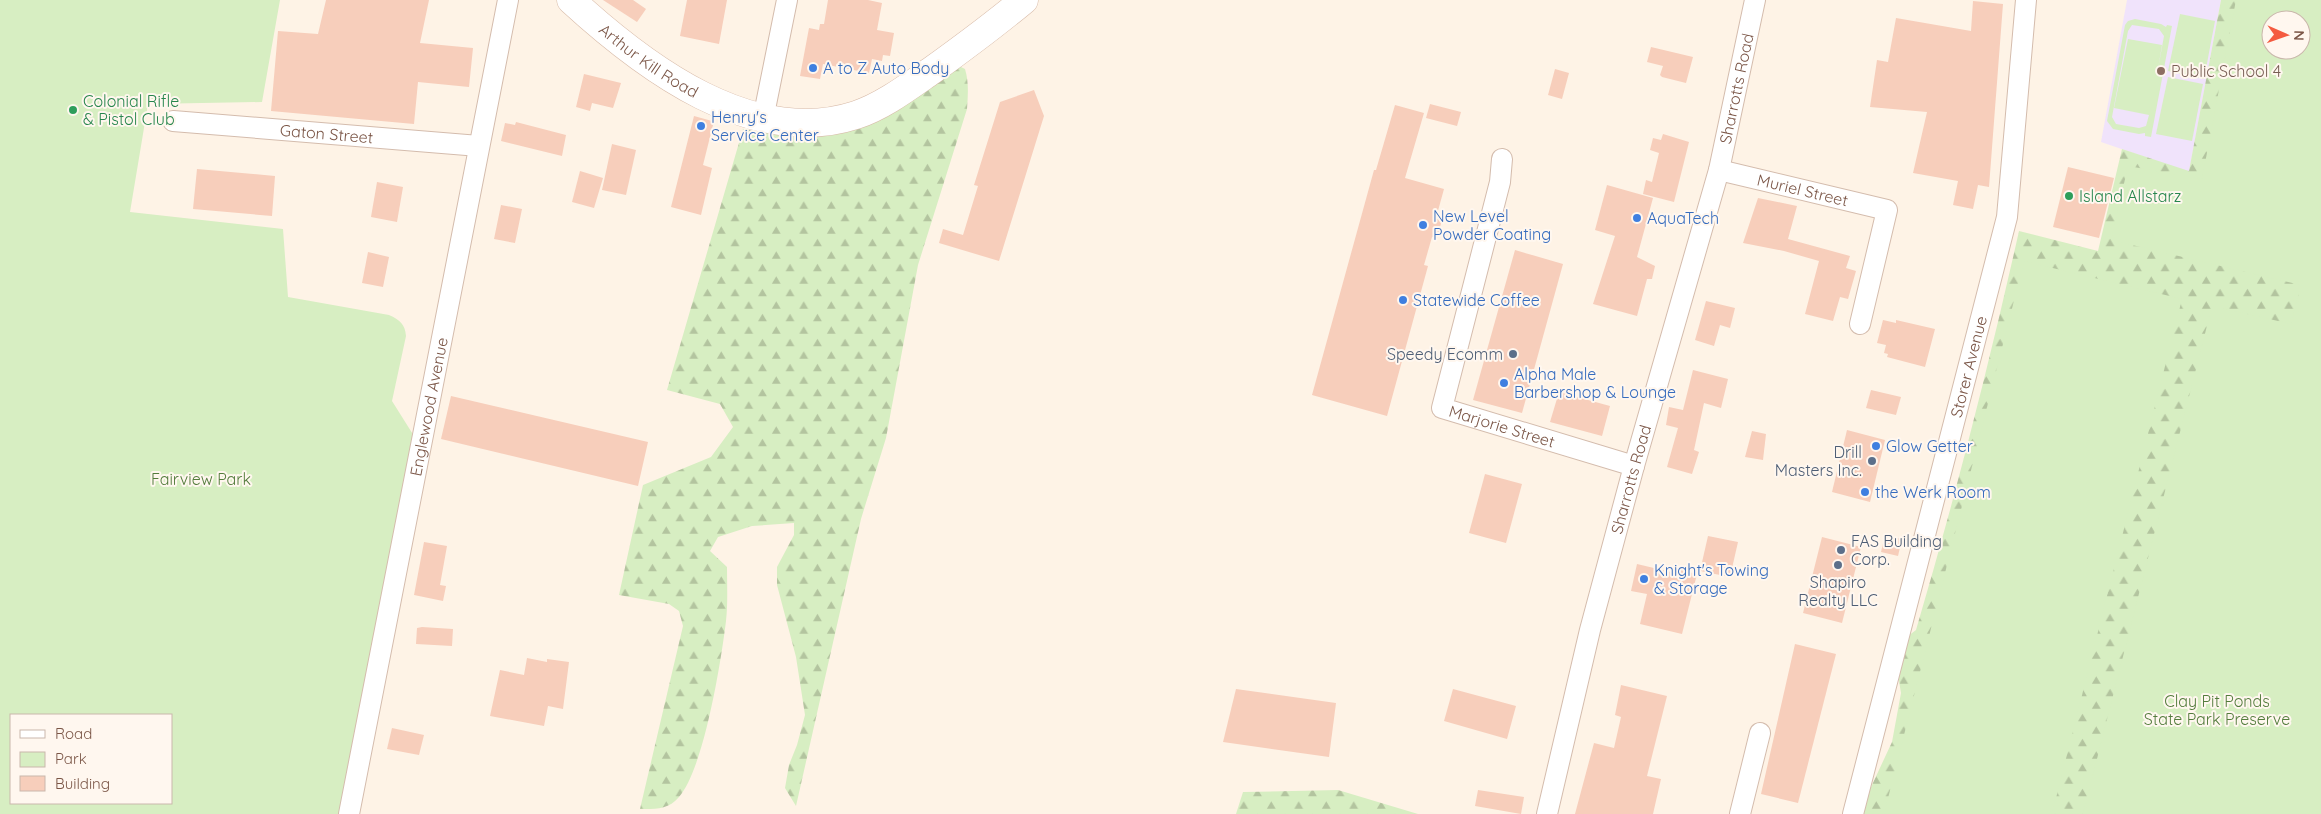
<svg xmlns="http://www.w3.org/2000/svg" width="2321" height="814" font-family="Quicksand,sans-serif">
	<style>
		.education { fill: #f0e3fb }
		.forest { fill: url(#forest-firs); fill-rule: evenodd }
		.green { fill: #d7eec2; fill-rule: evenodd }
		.building { fill: #f7cebb }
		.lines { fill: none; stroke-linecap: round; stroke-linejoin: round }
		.street-casing { stroke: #d4bcad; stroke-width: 22 }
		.secondary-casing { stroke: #d8bba9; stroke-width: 29 }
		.street { stroke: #fff; stroke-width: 20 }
		.secondary { stroke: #fff; stroke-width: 28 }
		.shop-dot { fill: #3f7fe0; stroke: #fff7ef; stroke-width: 2 }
		.education-dot { fill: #8d6e63; stroke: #fff7ef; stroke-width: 2 }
		.leisure-dot { fill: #2e9e5b; stroke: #fff7ef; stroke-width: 2 }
		.service-dot { fill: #5c6f8a; stroke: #fff7ef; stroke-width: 2 }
		.labels { text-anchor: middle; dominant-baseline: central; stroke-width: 4; stroke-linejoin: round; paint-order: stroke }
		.street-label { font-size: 16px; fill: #7b5647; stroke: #fff7ef }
		.shop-label { font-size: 16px; fill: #366cbe; stroke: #fff7ef; text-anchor: start }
		.education-label { font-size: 16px; fill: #785e54; stroke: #fff7ef; text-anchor: start }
		.leisure-label { font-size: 16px; fill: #27864d; stroke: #fff7ef; text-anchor: start }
		.service-label { font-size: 16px; fill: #4e5e75; stroke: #fff7ef; text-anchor: end }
		.park-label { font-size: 16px; fill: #537c3c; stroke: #fff7ef }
	</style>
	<defs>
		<pattern id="forest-firs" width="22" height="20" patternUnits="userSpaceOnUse" patternTransform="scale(1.25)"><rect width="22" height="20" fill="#d7eec2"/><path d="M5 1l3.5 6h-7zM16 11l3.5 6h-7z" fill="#b3c49f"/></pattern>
	</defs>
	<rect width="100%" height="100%" fill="#fef3e6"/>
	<!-- education -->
	<polygon class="education" points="2127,0 2221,0 2189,172 2101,142"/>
	<!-- forest -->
	<g class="forest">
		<path d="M2221,0H2321V814H1861L1865,800L1892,742L1901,693L1898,675L1908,636L1916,630C1955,498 1989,365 2019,231L2098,251L2122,149L2189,171ZM2271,20H2301V50H2271Z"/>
		<path d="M959,66L965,69C969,82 968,95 967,109L918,265L886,438L861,519L796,806L785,788L789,765L797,745L805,715L796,657L777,585V567L794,535V523L752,526L718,537L710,551L727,567C727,585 728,603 726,621C721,662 704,768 679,797C668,810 655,809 640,809L683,626L679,611L669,604L619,595L643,485L711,457L733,427L720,404L667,390L743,129L787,135Z"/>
		<polygon points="1338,790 1418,814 1236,814 1243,792"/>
	</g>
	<!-- green -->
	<g class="green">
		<path d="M0,0H280L262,102L148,104L130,212L283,229L288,297L389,315C400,320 405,324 406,336L392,401L414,436L340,814H0ZM11,715H171V803H11Z"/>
		<path d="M2236,0H2321V814H2083L2212,306L2291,324L2301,285L2111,240L2128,166L2202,179ZM2271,20H2301V50H2271Z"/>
		<polygon points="2180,14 2215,21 2204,79 2168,71"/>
		<path d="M2135,19L2161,24L2166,27L2167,25L2172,26L2151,137L2145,136V133L2139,134L2113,129L2107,121L2125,25L2128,21ZM2132,25L2159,29L2164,36L2158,69L2162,45L2128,39L2114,108L2149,115L2146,126L2139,128L2116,124L2112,117L2128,31Z"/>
		<polygon points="2168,77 2203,84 2192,141 2156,134"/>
		<polygon points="2024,261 2182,299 2052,814 1884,814"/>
	</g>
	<!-- building -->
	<g class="building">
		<polygon points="326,0 429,0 420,43 473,48 469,87 418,82 414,124 271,111 278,31 318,34"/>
		<polygon points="603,0 633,0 646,9 637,22"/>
		<polygon points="687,0 727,0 719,44 680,36"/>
		<polygon points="828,0 868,0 882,3 877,30 894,33 890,56 883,55 882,61 872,59 869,73 823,64 820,79 800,76 809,28 819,30 820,24 824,24"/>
		<polygon points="1973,1 2003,4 1989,187 1978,185 1973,209 1953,205 1958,181 1913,173 1927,112 1870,107 1877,60 1888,62 1896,18 1971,31"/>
		<polygon points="1651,47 1693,57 1686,83 1662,77 1660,75 1663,66 1647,62"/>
		<polygon points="1555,69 1569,73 1562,99 1548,95"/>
		<polygon points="584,74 621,83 613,108 592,103 590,111 576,107"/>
		<polygon points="1034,90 1044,116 999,261 939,243 943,229 963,235 978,186 974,185 1000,102"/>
		<polygon points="1430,104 1461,112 1457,126 1426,118"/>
		<polygon points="1395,105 1424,113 1405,178 1444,189 1436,218 1442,220 1437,238 1432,237 1424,265 1428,266 1387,416 1312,395 1374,170 1376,170"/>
		<polygon points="694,116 712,121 713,125 703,165 712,168 701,215 671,207"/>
		<polygon points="516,122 566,135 562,156 501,141 505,123 515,125"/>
		<polygon points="1663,134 1689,142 1674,202 1643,194 1646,180 1652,182 1659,153 1650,150 1653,138 1661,140"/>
		<polygon points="612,144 636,150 626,195 602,190"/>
		<polygon points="2068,167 2114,178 2099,238 2053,227"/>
		<polygon points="197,169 275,176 272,216 193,209"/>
		<polygon points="580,171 603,178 594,208 572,202"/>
		<polygon points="377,182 403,187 397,222 371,217"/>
		<polygon points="1607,185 1653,198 1637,257 1655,266 1652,279 1647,279 1637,316 1593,304 1615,236 1595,230"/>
		<polygon points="1758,198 1797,206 1788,239 1850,256 1846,268 1856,271 1848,299 1840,297 1833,321 1805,314 1819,261 1784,251 1743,243"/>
		<polygon points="501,205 522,209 515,243 494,239"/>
		<polygon points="1515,250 1563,264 1522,413 1473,400"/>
		<polygon points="368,252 389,257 383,287 362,283"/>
		<polygon points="1706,301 1735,308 1730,328 1720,325 1714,346 1695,340"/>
		<polygon points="1883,320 1896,323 1896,320 1935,329 1925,367 1887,357 1888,354 1884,353 1886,345 1877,343"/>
		<polygon points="1693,370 1728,379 1721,408 1704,403 1694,450 1699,452 1692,474 1667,467 1678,428 1666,425 1669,407 1683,410"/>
		<polygon points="1871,390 1901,397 1896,415 1866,408"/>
		<polygon points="1559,392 1610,406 1602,436 1550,422"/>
		<polygon points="451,396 648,442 638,486 441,439"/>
		<polygon points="1847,430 1885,440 1870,502 1832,492"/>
		<polygon points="1752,431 1766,434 1763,460 1745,457"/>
		<polygon points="1485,474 1522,484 1506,543 1469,533"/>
		<polygon points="1885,535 1902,539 1898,556 1881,552"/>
		<polygon points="1708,536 1738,542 1730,577 1700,571"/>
		<polygon points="1822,537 1861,547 1842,623 1803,613"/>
		<polygon points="424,542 447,546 440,585 446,586 443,601 414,595"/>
		<polygon points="1637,564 1675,573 1676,569 1697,574 1682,634 1640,624 1647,594 1631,591"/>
		<polygon points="422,627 453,629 452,646 416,644 417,628"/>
		<polygon points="1795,644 1836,654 1798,803 1761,794"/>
		<polygon points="527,658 547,662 547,659 569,662 563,709 548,706 544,726 490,716 500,670 524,675"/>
		<polygon points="1621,685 1667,696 1647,776 1661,779 1653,814 1575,814 1594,743 1614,748 1621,717 1615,715"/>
		<polygon points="1236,689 1336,703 1329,757 1223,742"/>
		<polygon points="1453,689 1516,706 1507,739 1444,721"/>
		<polygon points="392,728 424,735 419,755 387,749"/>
		<polygon points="1478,790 1524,797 1521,814 1475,806"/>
	</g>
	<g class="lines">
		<!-- street casing -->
		<g class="street-casing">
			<g id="street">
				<polyline points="763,119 787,0"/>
				<path id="s1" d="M173,121L479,146"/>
				<path id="s2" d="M1502,159L1500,182L1442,408L1634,466"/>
				<path id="s3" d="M1719,170L1887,210L1860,324"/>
				<path id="s4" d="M349,814L508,0"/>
				<path id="s5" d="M1547,814L1590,630L1634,466L1719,170L1755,0"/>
				<polyline points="1740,814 1760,733"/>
				<path id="s6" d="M1853,814L2007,217L2026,0"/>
			</g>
		</g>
		<!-- secondary casing -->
		<g class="secondary-casing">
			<g id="secondary">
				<path id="s7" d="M571,0C644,67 752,149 856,115C883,106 908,87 931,71C963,48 994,25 1024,0"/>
			</g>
		</g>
		<!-- street -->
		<use href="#street" class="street"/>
		<!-- secondary -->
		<use href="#secondary" class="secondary"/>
	</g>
	<!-- markers -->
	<g class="shop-dot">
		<circle cx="813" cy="68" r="5"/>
		<circle cx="701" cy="126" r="5"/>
		<circle cx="1637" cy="218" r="5"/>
		<circle cx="1423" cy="225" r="5"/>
		<circle cx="1403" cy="300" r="5"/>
		<circle cx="1504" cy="383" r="5"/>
		<circle cx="1876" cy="446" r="5"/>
		<circle cx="1865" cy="492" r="5"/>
		<circle cx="1644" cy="579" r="5"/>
	</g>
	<circle class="education-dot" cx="2161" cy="71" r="5"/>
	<g class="leisure-dot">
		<circle cx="73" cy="110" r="5"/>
		<circle cx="2069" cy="196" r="5"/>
	</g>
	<g class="service-dot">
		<circle cx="1513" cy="354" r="5"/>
		<circle cx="1872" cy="461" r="5"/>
		<circle cx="1841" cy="550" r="5"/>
		<circle cx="1838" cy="565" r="5"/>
	</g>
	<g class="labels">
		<!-- street labels -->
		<g class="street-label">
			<text stroke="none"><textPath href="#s7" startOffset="99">Arthur Kill Road</textPath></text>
			<text stroke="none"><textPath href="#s5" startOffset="750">Sharrotts Road</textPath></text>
			<text stroke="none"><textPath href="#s1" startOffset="154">Gaton Street</textPath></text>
			<text stroke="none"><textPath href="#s3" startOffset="86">Muriel Street</textPath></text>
			<text stroke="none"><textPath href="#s6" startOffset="462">Storer Avenue</textPath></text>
			<text stroke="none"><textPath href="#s4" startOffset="415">Englewood Avenue</textPath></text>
			<text stroke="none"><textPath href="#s2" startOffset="319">Marjorie Street</textPath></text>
			<text stroke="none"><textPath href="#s5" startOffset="345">Sharrotts Road</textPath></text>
		</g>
		<!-- shop labels -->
		<g class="shop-label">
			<text x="823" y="68">A to Z Auto Body</text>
			<text x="711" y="117">Henry's<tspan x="711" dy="18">Service Center</tspan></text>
			<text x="1433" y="216">New Level<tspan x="1433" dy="18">Powder Coating</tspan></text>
			<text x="1647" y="218">AquaTech</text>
			<text x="1413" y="300">Statewide Coffee</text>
			<text x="1514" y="374">Alpha Male<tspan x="1514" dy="18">Barbershop &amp; Lounge</tspan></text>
			<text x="1886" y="446">Glow Getter</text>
			<text x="1875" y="492">the Werk Room</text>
			<text x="1654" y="570">Knight's Towing<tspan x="1654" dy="18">&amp; Storage</tspan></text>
		</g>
		<!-- education labels -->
		<g class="education-label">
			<text x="2171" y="71">Public School 4</text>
		</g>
		<!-- leisure labels -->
		<g class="leisure-label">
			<text x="83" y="101">Colonial Rifle<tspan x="83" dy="18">&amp; Pistol Club</tspan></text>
			<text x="2079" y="196">Island Allstarz</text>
		</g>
		<!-- service labels -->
		<g class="service-label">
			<text x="1503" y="354">Speedy Ecomm</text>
			<text x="1862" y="452">Drill<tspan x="1862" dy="18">Masters Inc.</tspan></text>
			<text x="1851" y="541" text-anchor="start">FAS Building<tspan x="1851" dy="18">Corp.</tspan></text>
			<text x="1838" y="582" text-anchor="middle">Shapiro<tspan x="1838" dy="18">Realty LLC</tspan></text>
		</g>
		<!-- park labels -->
		<g class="park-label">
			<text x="201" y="479">Fairview Park</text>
			<text x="2217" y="701">Clay Pit Ponds<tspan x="2217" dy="18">State Park Preserve</tspan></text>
		</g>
	</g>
	<!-- legend -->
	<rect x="10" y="714" width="162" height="90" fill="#fff7ef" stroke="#cab7ac"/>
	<rect x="20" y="730" width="25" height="8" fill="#ffffff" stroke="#cab7ac"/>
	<text x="55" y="739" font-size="15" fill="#7b5647">Road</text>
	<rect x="20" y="752" width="25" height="15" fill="#d7eec2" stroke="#cab7ac"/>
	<text x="55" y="764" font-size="15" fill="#7b5647">Park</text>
	<rect x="20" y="776" width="25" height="15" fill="#f7cebb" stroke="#cab7ac"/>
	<text x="55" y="789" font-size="15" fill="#7b5647">Building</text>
	<!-- north arrow -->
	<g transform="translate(2286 35) rotate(92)"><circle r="24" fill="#fff7ef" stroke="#cab7ac"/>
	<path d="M0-4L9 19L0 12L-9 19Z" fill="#f45b40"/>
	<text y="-8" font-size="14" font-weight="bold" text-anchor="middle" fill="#7b5647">N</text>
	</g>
</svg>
